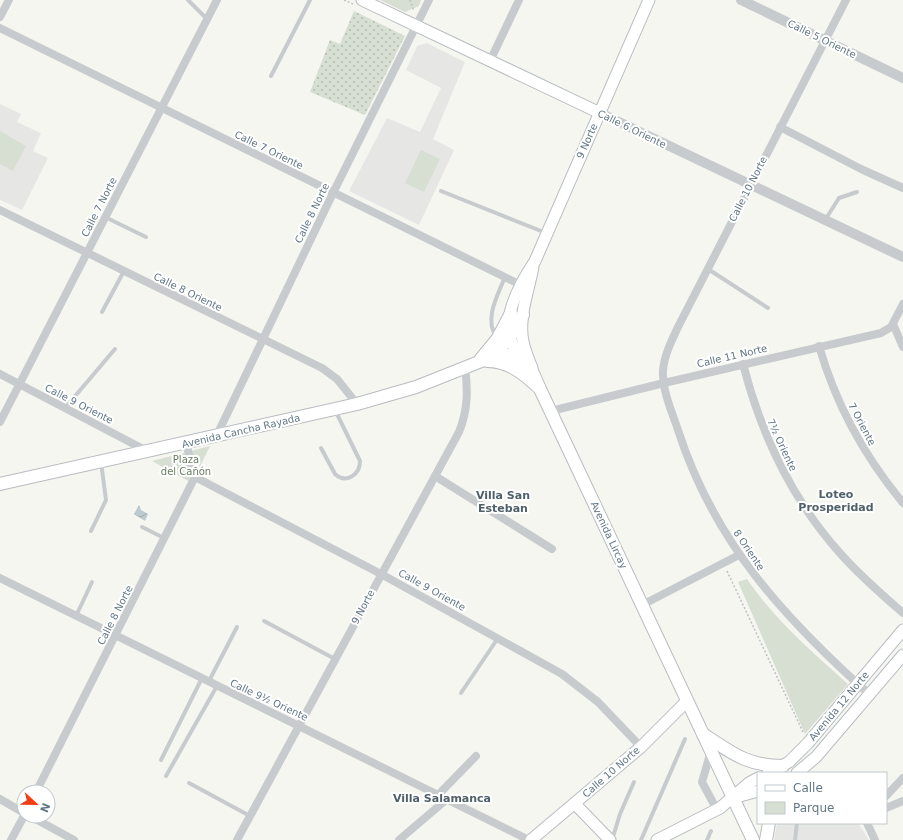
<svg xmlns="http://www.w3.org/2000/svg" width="903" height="840" font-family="'DejaVu Sans',sans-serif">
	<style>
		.built { fill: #e6e7e5 }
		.grass { fill: url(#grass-dots) }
		.park { fill: #d7ded2 }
		.water { fill: url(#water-waves) }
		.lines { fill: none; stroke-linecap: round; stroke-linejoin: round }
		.secondary-casing { stroke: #b7bdc1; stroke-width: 13 }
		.primary-casing { stroke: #b8bcc0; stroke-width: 14 }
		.path { stroke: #bec1c3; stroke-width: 1.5; stroke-dasharray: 2 2; stroke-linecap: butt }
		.service { stroke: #c8cbce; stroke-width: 4 }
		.minor { stroke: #c8cbce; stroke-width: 8 }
		.tertiary { stroke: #c8cbce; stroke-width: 10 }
		.secondary { stroke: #fff; stroke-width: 11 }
		.primary { stroke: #fff; stroke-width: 12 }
		.labels { text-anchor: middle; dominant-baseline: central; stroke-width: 4; stroke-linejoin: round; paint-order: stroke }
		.street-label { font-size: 10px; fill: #627785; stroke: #fff }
		.park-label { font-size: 10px; fill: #687c61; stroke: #fff }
		.neighbourhood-label { font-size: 11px; font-weight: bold; fill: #50606a; stroke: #fff }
	</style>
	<defs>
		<pattern id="grass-dots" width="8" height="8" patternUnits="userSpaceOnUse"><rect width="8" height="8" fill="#d7ded2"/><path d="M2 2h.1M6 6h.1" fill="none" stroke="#b2b9b0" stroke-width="1.8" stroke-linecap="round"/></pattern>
		<pattern id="water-waves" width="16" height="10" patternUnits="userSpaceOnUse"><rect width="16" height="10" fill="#bdcbcf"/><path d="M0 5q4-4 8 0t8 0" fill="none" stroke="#9daaae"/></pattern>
	</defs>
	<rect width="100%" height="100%" fill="#f6f6f1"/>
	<!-- built -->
	<g class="built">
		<polygon points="427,43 465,62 433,139 454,150 419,225 349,191 387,118 420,132 441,88 406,70 417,46"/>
		<polygon points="0,104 21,114 17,122 41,133 33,151 48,158 22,210 0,200"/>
		<polygon points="777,823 858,823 869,840 774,840"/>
	</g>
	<!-- grass -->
	<polygon class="grass" points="354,11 405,36 365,115 310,92 330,40 340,44"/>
	<!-- park -->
	<g class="park">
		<polygon points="380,0 421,0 419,6 405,12"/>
		<polygon points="0,131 26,146 13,171 0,164"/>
		<polygon points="421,150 440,159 424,192 405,183"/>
		<polygon points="210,446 192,483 152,461"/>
		<path d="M747,579C774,619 812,652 848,684L805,734L738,582Z"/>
	</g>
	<!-- water -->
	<polygon class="water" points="139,505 141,510 148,514 145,521 134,514"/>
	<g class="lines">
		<!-- secondary casing -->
		<g class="secondary-casing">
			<g id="secondary">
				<polyline points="362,0 600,113"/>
				<path d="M521,363C516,353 510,342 509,331C506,308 523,279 535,261L649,0"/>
				<path d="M532,368C528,358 523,347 522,335C520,312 529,289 533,267"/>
				<polyline points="768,773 789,762 808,743 903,630"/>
				<polyline points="797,773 816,757 903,655"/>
				<polyline points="733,798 758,791"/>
				<polyline points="575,804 610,840"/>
				<polyline points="531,840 641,747 687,701"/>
				<polyline points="657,840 720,808 749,783 758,778"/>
			</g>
		</g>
		<!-- primary casing -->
		<g class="primary-casing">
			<g id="primary">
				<polyline points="494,354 510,337 523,315"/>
				<polyline points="480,360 498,338 511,313"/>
				<path d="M487,361C508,361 523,373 538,387"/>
				<polyline points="0,484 357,404 416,387 499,354 517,356 529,364 540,389 753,840"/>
				<path d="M703,734C732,753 747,766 783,766"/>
				<polyline points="766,840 769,823"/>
			</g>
		</g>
		<!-- path -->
		<g class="path">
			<polyline points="344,0 353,4"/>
			<polyline points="410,0 414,11"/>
			<polyline points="727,571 803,732"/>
		</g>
		<!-- service -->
		<g class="service">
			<polyline points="188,0 207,19"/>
			<polyline points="271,76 310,0"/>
			<polyline points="441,191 546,233"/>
			<polyline points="105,217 146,237"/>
			<polyline points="825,220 839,198 857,192"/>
			<polyline points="708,269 768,308"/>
			<polyline points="102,312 124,271"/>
			<path d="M497,337C483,321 498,294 505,277"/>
			<polyline points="65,408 115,349"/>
			<path d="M321,448L335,474C346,484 360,475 360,461L335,410"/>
			<polyline points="142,527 164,538"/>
			<polyline points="91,531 106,500 101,462"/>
			<polyline points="76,616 92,582"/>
			<polyline points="264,621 335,659"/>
			<polyline points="209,681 237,627"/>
			<polyline points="461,693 498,638"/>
			<polyline points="161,760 202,678"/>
			<polyline points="166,776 217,686"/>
			<polyline points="189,783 250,816"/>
			<polyline points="612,840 620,814 634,782"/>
			<polyline points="641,840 685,739"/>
			<polyline points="707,840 711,831"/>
			<polyline points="795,840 797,823"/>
		</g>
		<!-- minor -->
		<g class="minor">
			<path d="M846,0L679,325C672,340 664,355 663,371C662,390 672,412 678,430C714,542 784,618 870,695"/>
			<polyline points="0,17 9,0"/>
			<polyline points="0,28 525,287"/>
			<polyline points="490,61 519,0"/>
			<polyline points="780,127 861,169 903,188"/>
			<polyline points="0,210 322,368 337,379 357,404"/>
			<polyline points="893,324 903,347"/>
			<path d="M819,346C836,405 864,456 903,503"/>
			<path d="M743,364C761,434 791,498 839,552C858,574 881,594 903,613"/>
			<polyline points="0,374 147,451"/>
			<polyline points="551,411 664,383 881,333 891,327 903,304"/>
			<polyline points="0,422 217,0"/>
			<polyline points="216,437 333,193 429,0"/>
			<polyline points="435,476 552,549"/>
			<polyline points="195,477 381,574 562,674 598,702 641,747"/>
			<polyline points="0,578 529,840"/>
			<polyline points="642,605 739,555"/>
			<polyline points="711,751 702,782 717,810"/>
			<polyline points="36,792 195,477 186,443"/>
			<polyline points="438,795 476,756"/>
			<polyline points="886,796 903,778"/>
			<polyline points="0,799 24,813"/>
			<polyline points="886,808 903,801"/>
			<polyline points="30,816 74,840"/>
			<polyline points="867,823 875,840"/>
			<polyline points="11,840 24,816"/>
			<path d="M237,840L459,432C468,410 468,390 465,367"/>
			<polyline points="399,840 447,799"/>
		</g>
		<!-- tertiary -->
		<g class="tertiary">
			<polyline points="741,0 903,78"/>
			<polyline points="600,113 903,257"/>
		</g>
		<!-- secondary -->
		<use href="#secondary" class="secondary"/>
		<!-- primary -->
		<use href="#primary" class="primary"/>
	</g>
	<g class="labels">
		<!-- street labels -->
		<g class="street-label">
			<text transform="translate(822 39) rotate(26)">Calle 5 Oriente</text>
			<text transform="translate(632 129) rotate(26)">Calle 6 Oriente</text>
			<text transform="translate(587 141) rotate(-66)">9 Norte</text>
			<text transform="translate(269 150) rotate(26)">Calle 7 Oriente</text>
			<text transform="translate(748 189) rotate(-63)">Calle 10 Norte</text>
			<text transform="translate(99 207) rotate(-63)">Calle 7 Norte</text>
			<text transform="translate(312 213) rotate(-64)">Calle 8 Norte</text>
			<text transform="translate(188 292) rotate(26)">Calle 8 Oriente</text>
			<text transform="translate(732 356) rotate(-13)">Calle 11 Norte</text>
			<text transform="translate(79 404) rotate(27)">Calle 9 Oriente</text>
			<text transform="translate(862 424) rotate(62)">7 Oriente</text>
			<text transform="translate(241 431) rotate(-13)">Avenida Cancha Rayada</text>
			<text transform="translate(782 445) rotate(65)">7½ Oriente</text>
			<text transform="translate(609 535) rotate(65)">Avenida Lircay</text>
			<text transform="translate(749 550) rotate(56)">8 Oriente</text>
			<text transform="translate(432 590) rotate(29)">Calle 9 Oriente</text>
			<text transform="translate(363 607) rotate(-62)">9 Norte</text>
			<text transform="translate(115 615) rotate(-63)">Calle 8 Norte</text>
			<text transform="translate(269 700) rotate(25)">Calle 9½ Oriente</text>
			<text transform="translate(839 706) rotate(-50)">Avenida 12 Norte</text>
			<text transform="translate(611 772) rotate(-41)">Calle 10 Norte</text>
		</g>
		<!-- park labels -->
		<g class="park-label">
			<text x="186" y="459">Plaza<tspan x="186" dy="12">del Cañón</tspan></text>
		</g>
		<!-- neighbourhood labels -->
		<g class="neighbourhood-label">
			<text x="836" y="494">Loteo<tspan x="836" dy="13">Prosperidad</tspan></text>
			<text x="503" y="495">Villa San<tspan x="503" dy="13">Esteban</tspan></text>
			<text x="442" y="798">Villa Salamanca</text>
		</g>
	</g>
	<!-- legend -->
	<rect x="757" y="772" width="130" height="52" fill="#ffffff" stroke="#c0c9ce"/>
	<rect x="765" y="785" width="20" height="6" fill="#ffffff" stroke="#c0c9ce"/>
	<text x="793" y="792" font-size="12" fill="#627785">Calle</text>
	<rect x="765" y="802" width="20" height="12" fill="#d7ded2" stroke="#c0c9ce"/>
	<text x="793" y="812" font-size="12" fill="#627785">Parque</text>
	<!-- north arrow -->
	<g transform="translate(36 804) rotate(112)"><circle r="19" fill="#ffffff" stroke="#c0c9ce"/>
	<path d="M0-3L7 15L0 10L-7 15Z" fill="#f33d15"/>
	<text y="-6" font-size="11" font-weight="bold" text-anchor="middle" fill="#627785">N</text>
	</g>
</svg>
